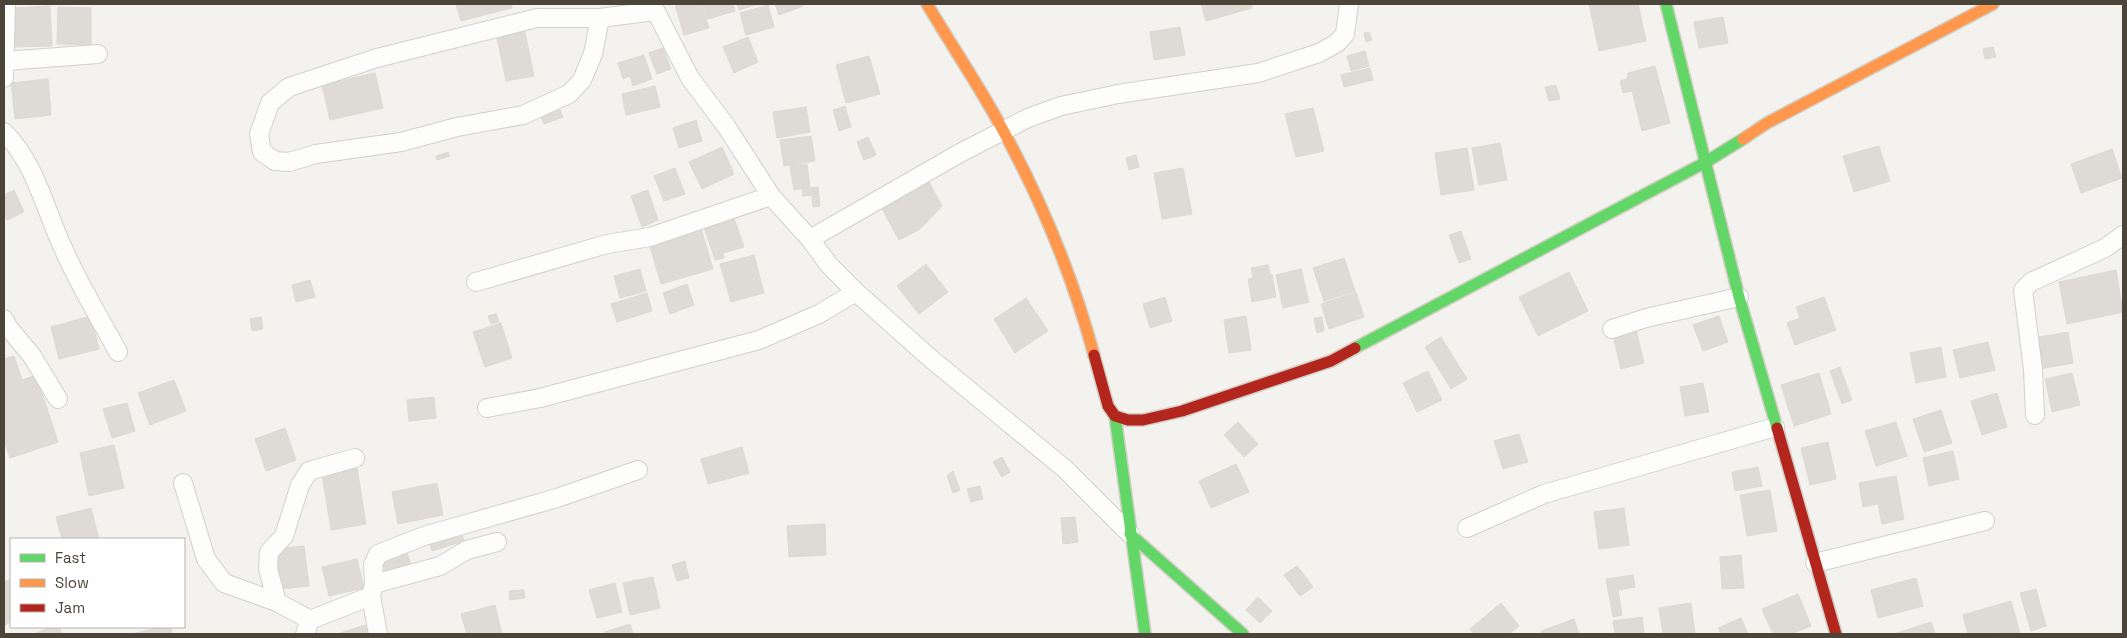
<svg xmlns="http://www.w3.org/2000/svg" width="2127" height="638" font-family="'Space Grotesk',sans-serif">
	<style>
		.building { fill: #dedbd6; stroke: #dcd9d4 }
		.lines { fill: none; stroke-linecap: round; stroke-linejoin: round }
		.street-casing { stroke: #d2d0cb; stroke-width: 20 }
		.fast-casing { stroke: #d3cfc5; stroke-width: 14 }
		.slow-casing { stroke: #d3cfc5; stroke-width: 14 }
		.jam-casing { stroke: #d3cfc5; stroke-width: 14 }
		.street { stroke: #fdfdfc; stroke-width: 18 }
		.fast { stroke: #63d668; stroke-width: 11 }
		.slow { stroke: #ff974d; stroke-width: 11 }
		.jam { stroke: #b3261e; stroke-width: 11 }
	</style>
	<rect width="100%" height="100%" fill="#f4f2ee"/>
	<!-- building -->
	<g class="building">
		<polygon points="456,4 511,4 512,8 461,21"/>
		<polygon points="675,4 702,4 709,28 684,35"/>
		<polygon points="703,4 733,4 735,11 708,19"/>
		<polygon points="737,4 758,4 739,10"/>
		<polygon points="775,4 802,4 803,6 779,15"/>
		<polygon points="1201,4 1251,4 1252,8 1206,21"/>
		<polygon points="1589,4 1638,4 1646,41 1599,51"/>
		<polygon points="768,5 774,27 746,35 740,13"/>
		<polygon points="50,6 52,46 14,47 12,8"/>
		<polygon points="58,7 91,8 91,45 57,44"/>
		<polygon points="1723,17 1728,43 1699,48 1694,22"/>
		<polygon points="1180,27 1185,55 1154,60 1150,32"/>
		<polygon points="524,28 534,76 506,81 496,33"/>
		<polygon points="1369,32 1372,40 1366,42 1364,33"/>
		<polygon points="748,37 758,62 734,73 723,47"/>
		<polygon points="1993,47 1996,57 1985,59 1983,49"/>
		<polygon points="663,48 671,69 657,74 649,53"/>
		<polygon points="1365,51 1369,66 1351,71 1347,56"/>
		<polygon points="644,55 652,79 633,86 630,76 623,79 618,63"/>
		<polygon points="869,56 880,94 846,103 836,65"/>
		<polygon points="1655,66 1670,123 1642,131 1632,91 1623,93 1620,81 1627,79 1628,73"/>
		<polygon points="1370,68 1373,80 1344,87 1341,75"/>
		<polygon points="375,73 383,108 330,120 322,85"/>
		<polygon points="48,79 51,115 15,119 11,83"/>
		<polygon points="1556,85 1560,99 1549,101 1545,87"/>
		<polygon points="655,86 660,107 626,115 622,94"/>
		<polygon points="845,106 851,127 839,131 833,110"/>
		<polygon points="806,107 810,132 777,138 773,112"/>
		<polygon points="1313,108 1324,151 1296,157 1285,114"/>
		<polygon points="560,110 563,117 544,124 541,117"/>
		<polygon points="696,120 702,141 679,148 673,128"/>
		<polygon points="811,136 815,161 784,166 780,140"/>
		<polygon points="868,137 876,155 864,160 857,142"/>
		<polygon points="1500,143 1507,180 1479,185 1472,148"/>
		<polygon points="1879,146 1890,181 1854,192 1843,156"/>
		<polygon points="722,147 734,174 702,189 689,162"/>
		<polygon points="1467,148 1474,190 1441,195 1435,153"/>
		<polygon points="2112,149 2122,178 2081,193 2071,164"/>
		<polygon points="448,152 450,156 437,160 436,156"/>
		<polygon points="1136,155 1139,167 1129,170 1126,158"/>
		<polygon points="807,164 810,187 794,190 790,166"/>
		<polygon points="675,168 685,194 664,201 654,176"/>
		<polygon points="1183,168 1192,214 1162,219 1154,173"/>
		<polygon points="928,180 942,206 920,229 899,240 880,205"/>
		<polygon points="818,187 820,206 813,207 812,195 803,196 802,189"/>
		<polygon points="14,190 24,212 7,220 4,213 4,195"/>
		<polygon points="648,190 658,220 642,227 631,196"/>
		<polygon points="733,215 744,247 723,253 724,258 715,260 703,224"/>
		<polygon points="701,228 713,269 661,284 649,243"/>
		<polygon points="1461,231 1471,259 1459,263 1449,235"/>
		<polygon points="754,255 764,293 731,302 720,264"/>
		<polygon points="1344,258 1355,291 1324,301 1313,268"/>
		<polygon points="926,264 948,292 919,314 897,286"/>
		<polygon points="1268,265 1270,274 1253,277 1251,268"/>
		<polygon points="640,269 646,291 620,298 614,276"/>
		<polygon points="1301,269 1309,302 1283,308 1276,275"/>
		<polygon points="2116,270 2123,312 2067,324 2059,282"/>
		<polygon points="1569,272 1588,311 1538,336 1519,297"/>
		<polygon points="1272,274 1276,297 1252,302 1248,279"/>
		<polygon points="310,280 315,297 296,302 292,285"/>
		<polygon points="687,284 694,305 670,314 663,293"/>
		<polygon points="1356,292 1364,317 1329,329 1321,304"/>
		<polygon points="647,293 652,311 617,322 611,304"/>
		<polygon points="1165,297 1172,321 1150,328 1143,304"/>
		<polygon points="1824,297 1836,330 1795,345 1787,323 1800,318 1796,307"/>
		<polygon points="1026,298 1048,331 1015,353 994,319"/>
		<polygon points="496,314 499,322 491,324 488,316"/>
		<polygon points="91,316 99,349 59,359 51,327"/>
		<polygon points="1246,316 1251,350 1229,353 1224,320"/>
		<polygon points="1719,316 1728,342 1703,351 1693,325"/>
		<polygon points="261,317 263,329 252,331 250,319"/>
		<polygon points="1322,317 1324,331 1317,333 1314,318"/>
		<polygon points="501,323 512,358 485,367 473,332"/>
		<polygon points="1636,330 1644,363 1621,369 1613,335"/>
		<polygon points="2068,332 2073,363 2039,369 2033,338"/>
		<polygon points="1441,337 1467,379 1451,389 1425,347"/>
		<polygon points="1988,342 1995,370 1960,378 1953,350"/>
		<polygon points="1941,347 1946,377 1916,383 1910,353"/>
		<polygon points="14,356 22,380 36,375 58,442 10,458 4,439 4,359"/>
		<polygon points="1840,367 1852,400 1842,404 1830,371"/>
		<polygon points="1428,371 1442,400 1417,412 1403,383"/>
		<polygon points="1819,373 1831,414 1794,426 1781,385"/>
		<polygon points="2072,373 2080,405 2052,412 2045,379"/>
		<polygon points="174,380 186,411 150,425 138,393"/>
		<polygon points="1703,383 1709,412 1685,416 1680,387"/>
		<polygon points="1997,393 2007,427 1982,435 1971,401"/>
		<polygon points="434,397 436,418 409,421 407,400"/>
		<polygon points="127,403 135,431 112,438 103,409"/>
		<polygon points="1941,410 1952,443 1924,452 1913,419"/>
		<polygon points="1238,422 1258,444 1244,457 1224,435"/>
		<polygon points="1896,422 1907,456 1876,466 1865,431"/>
		<polygon points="285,428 296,460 266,471 255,439"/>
		<polygon points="1519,434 1528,462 1503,469 1494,441"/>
		<polygon points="1828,442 1836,479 1810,485 1801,448"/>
		<polygon points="114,445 124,488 89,496 80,453"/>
		<polygon points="742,447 749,473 708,484 701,459"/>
		<polygon points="1953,451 1959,479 1929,486 1923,458"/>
		<polygon points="1002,457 1010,472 1002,477 993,462"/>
		<polygon points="1236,464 1249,492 1211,508 1199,481"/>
		<polygon points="1758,467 1762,486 1735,491 1732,472"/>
		<polygon points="357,468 366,524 331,530 322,474"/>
		<polygon points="953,471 960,490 953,493 947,476"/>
		<polygon points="1896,476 1904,519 1882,524 1878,504 1863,507 1859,483"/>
		<polygon points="437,483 443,515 398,524 392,492"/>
		<polygon points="980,486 983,499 971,502 967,489"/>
		<polygon points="1770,490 1777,531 1747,536 1740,495"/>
		<polygon points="91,508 99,539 62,539 56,517"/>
		<polygon points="1624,508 1629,545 1599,549 1594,512"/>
		<polygon points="1075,517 1078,542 1063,544 1061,518"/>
		<polygon points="825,524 826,555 789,557 787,526"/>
		<polygon points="460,528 464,541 432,551 428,538"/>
		<polygon points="304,546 309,586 281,589 275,549"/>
		<polygon points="405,546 411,565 386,574 380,554"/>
		<polygon points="1741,555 1744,588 1722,589 1720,557"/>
		<polygon points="357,559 364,588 329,596 322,567"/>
		<polygon points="685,561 689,578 677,581 672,565"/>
		<polygon points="1297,566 1313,587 1300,596 1284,575"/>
		<polygon points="1633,575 1635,587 1618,590 1622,615 1613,617 1606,579"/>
		<polygon points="653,577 660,608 630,615 623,583"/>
		<polygon points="1916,578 1923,606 1878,618 1871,590"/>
		<polygon points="11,579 11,622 4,625 4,582"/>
		<polygon points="615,583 622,612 597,618 589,590"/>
		<polygon points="2036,589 2046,626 2031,631 2020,593"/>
		<polygon points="524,590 525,598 510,600 509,591"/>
		<polygon points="1798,594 1811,626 1791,634 1773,634 1762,609"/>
		<polygon points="1258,597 1272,611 1260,623 1246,610"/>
		<polygon points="2011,601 2020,633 1968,634 1963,615"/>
		<polygon points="1501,603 1519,626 1509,634 1474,634 1470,629"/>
		<polygon points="1691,603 1695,634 1663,634 1659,608"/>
		<polygon points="495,605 502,634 467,634 461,614"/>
		<polygon points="1642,617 1644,634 1615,634 1613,621"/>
		<polygon points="1741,618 1748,634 1721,634 1718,628"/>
		<polygon points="1574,619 1579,634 1542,634 1541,631"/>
		<polygon points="1931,622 1935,634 1894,634"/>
		<polygon points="630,624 633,634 605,634 605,632"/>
		<polygon points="365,625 368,634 337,634"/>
		<polygon points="51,627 59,627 62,634 34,634"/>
		<polygon points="160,627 171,627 172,634 132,634"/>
	</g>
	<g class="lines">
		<!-- street casing -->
		<g class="street-casing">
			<g id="street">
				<polyline points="652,4 690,78 726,126 771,196 810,239 829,265 856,292 930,358 1065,469 1130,534"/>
				<polyline points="600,18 593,54 582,80 569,94 523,115 457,127 401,142 316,154 289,162 275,161 262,152 259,134 270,103 289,87 377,58 537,18 600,18 655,11"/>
				<polyline points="5,61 98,54"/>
				<polyline points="4,78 6,4"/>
				<path d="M4,132C36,164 45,210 64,250C79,285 100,318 118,352"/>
				<polyline points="810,239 960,153 1028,118 1061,106 1118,94 1258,73 1319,53 1337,43 1345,34 1349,4"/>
				<polyline points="476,282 607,244 650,237 771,196"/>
				<polyline points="4,319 8,327 32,356 58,399"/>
				<polyline points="1612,329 1646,318 1739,297"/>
				<polyline points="487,408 540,398 759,340 819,314 856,292"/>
				<polyline points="2035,415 2033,370 2023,290 2031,282 2105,248 2123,235"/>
				<polyline points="183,483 206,559 224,583 277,602 310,620"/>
				<polyline points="1467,528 1544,494 1775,427"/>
				<polyline points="1815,563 1985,521"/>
				<polyline points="374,584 440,566 467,550 497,542"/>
				<polyline points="277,602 268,569 269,552 284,536 300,485 309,471 355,458"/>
				<polyline points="305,634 310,620 371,596"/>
				<polyline points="378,634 371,596 374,584 373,565 378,554 424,536 557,498 638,470"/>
			</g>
		</g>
		<!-- fast casing -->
		<g class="fast-casing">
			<g id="fast">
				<polyline points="1666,4 1739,297 1777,428"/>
				<polyline points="1355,348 1706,162 1743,139"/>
				<polyline points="1115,416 1145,634"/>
				<polyline points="1130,534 1243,634"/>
			</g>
		</g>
		<!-- slow casing -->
		<g class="slow-casing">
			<g id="slow">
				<path d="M927,4C949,41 973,77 994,114C1037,190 1071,270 1094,355"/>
				<polyline points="1743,139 1767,123 1993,4"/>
			</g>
		</g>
		<!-- jam casing -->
		<g class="jam-casing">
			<g id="jam">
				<polyline points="1094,355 1108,406 1115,416 1128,420 1143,420 1182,411 1331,361 1355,348"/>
				<polyline points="1777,428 1836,634"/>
			</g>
		</g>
		<!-- street -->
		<use href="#street" class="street"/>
		<!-- fast -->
		<use href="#fast" class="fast"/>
		<!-- slow -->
		<use href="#slow" class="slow"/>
		<!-- jam -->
		<use href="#jam" class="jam"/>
	</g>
	<!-- border -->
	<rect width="2127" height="638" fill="none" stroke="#4b4439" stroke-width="10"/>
	<!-- legend -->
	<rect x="10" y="538" width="175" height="90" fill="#ffffff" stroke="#b7b4b0"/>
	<rect x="20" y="554" width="25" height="8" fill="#63d668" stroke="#b7b4b0"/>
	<text x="55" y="563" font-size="15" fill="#4b4439">Fast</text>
	<rect x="20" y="579" width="25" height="8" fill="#ff974d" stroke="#b7b4b0"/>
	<text x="55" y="588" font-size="15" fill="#4b4439">Slow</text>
	<rect x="20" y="604" width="25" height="8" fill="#b3261e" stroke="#b7b4b0"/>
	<text x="55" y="613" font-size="15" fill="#4b4439">Jam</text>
</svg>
